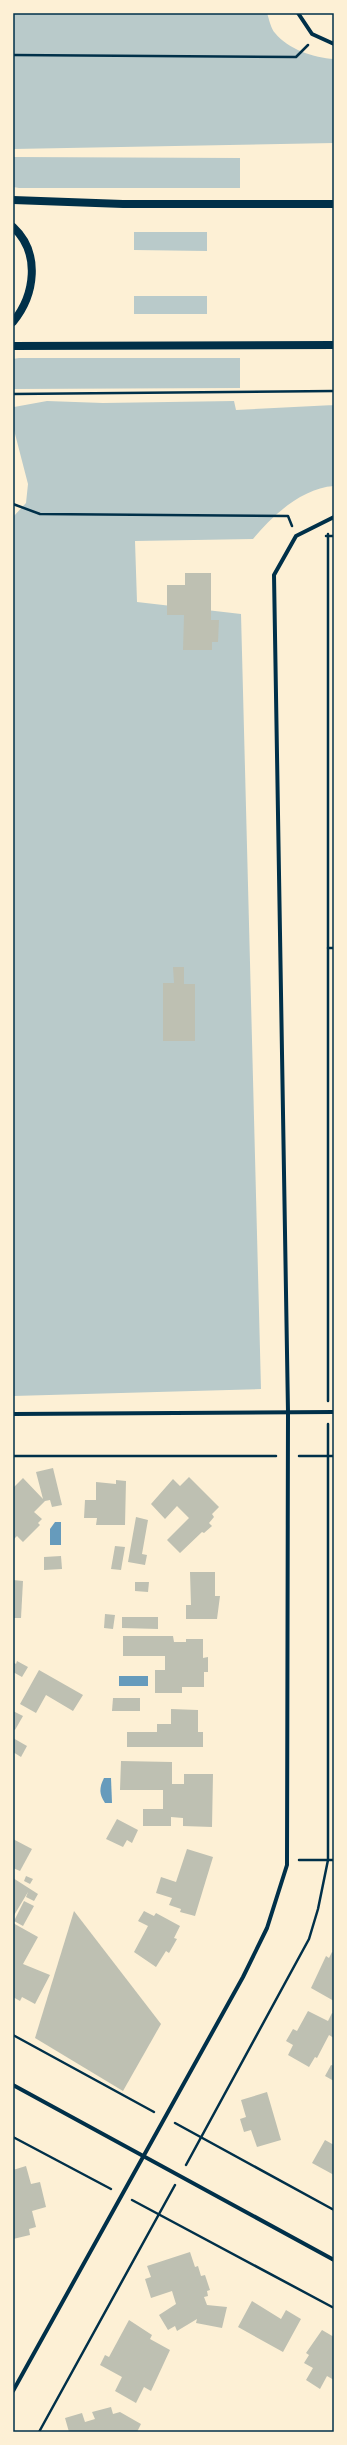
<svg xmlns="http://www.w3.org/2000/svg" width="347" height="2445" font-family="Manrope,sans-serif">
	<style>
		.green { fill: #b9caca }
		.water { fill: #669bbc }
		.building { fill: #bec0b2 }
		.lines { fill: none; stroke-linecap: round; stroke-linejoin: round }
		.path { stroke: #003049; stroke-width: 2.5 }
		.minor { stroke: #003049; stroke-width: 4 }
		.secondary { stroke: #003049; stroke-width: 8 }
		.neatline { fill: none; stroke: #003049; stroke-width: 1.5 }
	</style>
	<rect width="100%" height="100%" fill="#fdf0d5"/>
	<!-- green -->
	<g class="green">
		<path d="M13,13H267C269,19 271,29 275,33C288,49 314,58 334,59V143L13,149Z"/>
		<polygon points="13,157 240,158 240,188 19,188 13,187"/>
		<polygon points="134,232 207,232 207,251 134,250"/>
		<rect x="134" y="296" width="73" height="18"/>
		<polygon points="19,358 240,358 240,388 13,389 13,359"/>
		<path d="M333,398H334V486C302,488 272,516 253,539L135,541L137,602L241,614L261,1389L13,1396V517L26,503L28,484L14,430V407L47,401L103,403L234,401L236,410L334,405Z"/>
	</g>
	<!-- water -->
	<g class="water">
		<polygon points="55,1522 61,1522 61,1545 50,1545 50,1529"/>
		<rect x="119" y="1676" width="29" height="10"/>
		<path d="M104,1778H111L112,1803H105C99,1794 99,1788 104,1778Z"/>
	</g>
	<!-- building -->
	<g class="building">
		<polygon points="185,573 211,573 211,620 219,620 218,642 212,642 212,650 183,650 184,615 167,615 167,585 185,585"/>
		<polygon points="173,967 184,967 184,984 195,984 195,1041 163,1041 163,983 174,983"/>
		<polygon points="53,1468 62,1505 52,1507 50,1500 45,1501 34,1512 42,1519 38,1523 40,1525 23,1542 17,1536 13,1540 13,1488 23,1478 43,1499 36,1472"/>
		<polygon points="189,1477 219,1507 212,1514 214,1517 209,1523 212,1526 204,1533 202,1532 180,1553 167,1540 189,1518 177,1506 165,1519 151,1504 173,1479 180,1486"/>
		<polygon points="116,1480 126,1481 125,1525 96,1525 97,1518 84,1518 85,1500 96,1500 96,1482 116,1484"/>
		<polygon points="136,1517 148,1520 142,1554 147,1555 145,1565 128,1562"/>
		<polygon points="115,1546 125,1547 121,1570 111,1569"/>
		<polygon points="61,1556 62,1569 44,1570 44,1557"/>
		<polygon points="190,1572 215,1572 215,1596 220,1596 217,1619 186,1619 186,1605 191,1605"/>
		<polygon points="13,1580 23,1581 21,1618 13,1618"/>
		<polygon points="135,1582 149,1582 148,1592 135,1591"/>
		<polygon points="105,1614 115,1615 113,1629 104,1628"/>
		<polygon points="122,1617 158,1617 158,1629 122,1628"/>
		<polygon points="123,1636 173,1636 174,1642 186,1642 186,1639 203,1639 203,1658 208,1657 208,1672 204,1672 204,1687 182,1687 182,1693 155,1693 155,1670 165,1670 165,1656 123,1656"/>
		<polygon points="17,1661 28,1667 22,1677 13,1672 13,1662 16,1664"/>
		<polygon points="39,1670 83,1695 73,1711 46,1695 36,1713 20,1704"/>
		<polygon points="113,1698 140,1698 140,1711 112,1711"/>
		<polygon points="171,1709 198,1710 198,1732 203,1732 203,1747 127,1747 127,1732 157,1732 157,1724 171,1724"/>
		<polygon points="13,1711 23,1716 15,1730 13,1729"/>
		<polygon points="13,1738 27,1746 21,1757 13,1752"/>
		<polygon points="121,1761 172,1762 172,1784 184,1784 184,1774 213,1774 212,1827 183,1826 183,1818 171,1817 171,1826 143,1826 143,1809 163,1809 163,1790 120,1790"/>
		<polygon points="117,1819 138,1830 132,1843 127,1840 123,1847 106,1839"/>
		<polygon points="13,1839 32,1849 20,1871 13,1868"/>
		<polygon points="187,1849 213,1857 195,1916 180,1912 181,1909 169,1905 172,1898 156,1893 161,1877 176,1882"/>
		<polygon points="26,1876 33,1879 30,1884 24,1881"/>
		<polygon points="13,1878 38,1894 34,1901 26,1897 28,1892 13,1917"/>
		<polygon points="24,1901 34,1906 23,1926 14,1921"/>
		<polygon points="74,1911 161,2024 123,2091 35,2038"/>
		<polygon points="144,1911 154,1916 156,1913 180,1926 174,1938 177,1939 169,1953 166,1951 156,1967 134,1952 148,1926 138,1921"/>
		<polygon points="13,1923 38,1937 23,1964 50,1975 35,2004 22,1997 20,2001 13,1997"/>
		<polygon points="332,1952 334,1953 334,2001 311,1988 326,1956 329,1958"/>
		<polygon points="308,2011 328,2021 332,2013 334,2014 334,2038 329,2035 317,2058 315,2057 309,2067 288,2055 293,2045 286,2041 293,2029 297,2031"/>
		<polygon points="331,2065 334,2066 334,2081 325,2076"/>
		<polygon points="267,2092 281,2140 257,2147 251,2130 244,2132 240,2119 246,2117 241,2100"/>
		<polygon points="325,2140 334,2145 334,2175 312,2163"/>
		<polygon points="26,2166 31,2184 40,2182 46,2207 32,2211 36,2227 29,2229 30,2235 13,2239 13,2170"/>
		<polygon points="190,2252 195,2267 198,2266 201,2276 205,2275 210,2290 207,2291 208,2296 204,2297 207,2305 227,2307 222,2328 196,2323 197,2319 177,2331 175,2326 168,2330 159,2315 176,2304 172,2291 151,2298 145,2279 151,2277 147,2266"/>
		<polygon points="252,2301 281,2319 286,2310 301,2319 283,2352 238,2327"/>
		<polygon points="129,2320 152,2335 150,2339 170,2350 151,2391 144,2387 136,2403 115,2391 122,2377 100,2365 105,2355 109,2357"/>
		<polygon points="322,2330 334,2337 334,2380 327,2376 320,2389 306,2380 313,2368 304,2363 309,2355 306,2353"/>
		<polygon points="111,2407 113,2414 120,2412 141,2424 137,2432 69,2432 65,2418 82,2413 85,2422 95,2419 92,2412"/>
	</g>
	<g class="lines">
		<!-- path -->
		<g class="path">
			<polyline points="13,55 296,57 308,45"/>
			<polyline points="13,394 334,391"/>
			<polyline points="13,504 40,514 288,516 292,526"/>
			<polyline points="326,536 334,536"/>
			<polyline points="328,948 334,948"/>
			<polyline points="328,1401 328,534"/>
			<polyline points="13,1456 276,1456"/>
			<polyline points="299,1456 334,1456"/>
			<polyline points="299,1860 334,1860"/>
			<polyline points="13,2035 154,2112"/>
			<polyline points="175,2123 334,2210"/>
			<polyline points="13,2137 111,2189"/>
			<polyline points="186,2165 309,1939 318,1909 328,1860 328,1424"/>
			<polyline points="132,2200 334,2308"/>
			<polyline points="39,2432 175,2185"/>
		</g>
		<!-- minor -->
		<g class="minor">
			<polyline points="298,13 312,34 334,44"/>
			<polyline points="13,1414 334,1412"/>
			<polyline points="13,2085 334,2260"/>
			<polyline points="13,2391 243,1977 267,1928 287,1865 288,1412 274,575 296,536 334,517"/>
		</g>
		<!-- secondary -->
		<g class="secondary">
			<polyline points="13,200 123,204 334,204"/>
			<path d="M13,227C41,253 35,295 13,322"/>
			<polyline points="13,346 334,345"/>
		</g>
	</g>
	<!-- border -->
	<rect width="347" height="2445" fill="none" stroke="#fdf0d5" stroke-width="28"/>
	<rect x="14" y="14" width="319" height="2417" class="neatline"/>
</svg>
